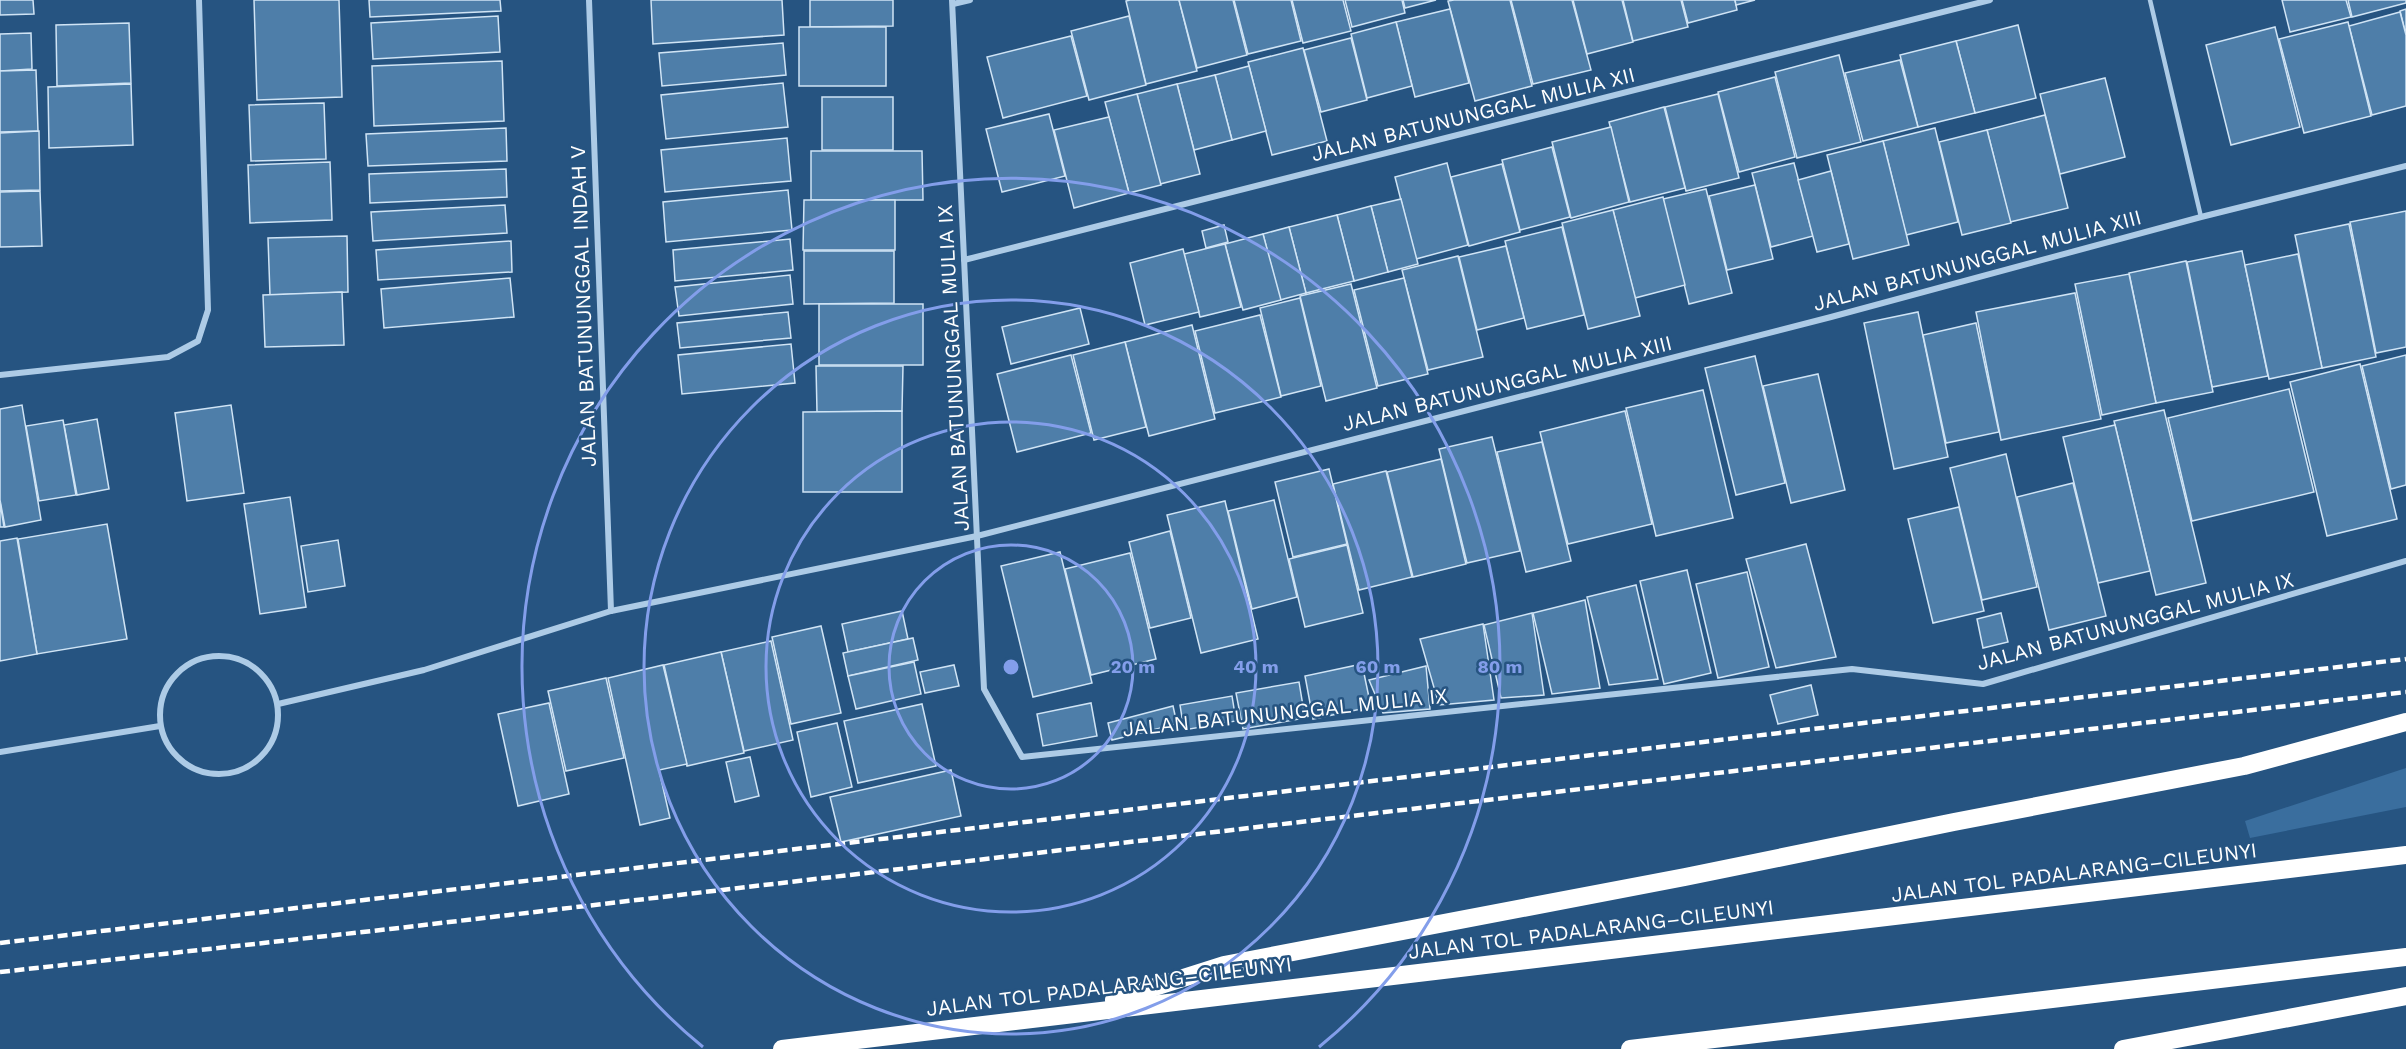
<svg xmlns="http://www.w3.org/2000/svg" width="2406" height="1049" font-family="'Work Sans',sans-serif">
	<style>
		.green { fill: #3a6e9e }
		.building { fill: #4e7ea9; stroke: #d0e4f5; stroke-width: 1.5 }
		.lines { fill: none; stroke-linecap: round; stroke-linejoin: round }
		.service { stroke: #adcbe6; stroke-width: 4.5 }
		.minor { stroke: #adcbe6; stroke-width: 6 }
		.motorway { stroke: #fff; stroke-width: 18 }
		.rail { stroke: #fff; stroke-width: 4.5; stroke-dasharray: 10 4.5; stroke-linecap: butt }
		.ring { fill: none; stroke: #839eea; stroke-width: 3 }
		.labels { text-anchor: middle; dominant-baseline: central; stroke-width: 5; stroke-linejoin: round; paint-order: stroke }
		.street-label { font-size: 21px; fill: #fff; stroke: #265481 }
		.centre { fill: #839eea; stroke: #265481; stroke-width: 3 }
		.ring-label { font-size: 18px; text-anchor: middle; font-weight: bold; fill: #839eea; stroke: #265481; stroke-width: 5; stroke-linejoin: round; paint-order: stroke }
	</style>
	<rect width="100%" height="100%" fill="#265481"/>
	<!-- green -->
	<polygon class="green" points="2406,768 2406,807 2250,838 2245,821"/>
	<!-- building -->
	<g class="building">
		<polygon points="0,0 33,0 34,14 0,15"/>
		<polygon points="254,0 339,0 342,97 257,100"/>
		<polygon points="369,0 500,0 501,11 370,17"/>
		<polygon points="651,0 782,0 784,35 653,44"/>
		<polygon points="810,0 893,0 893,26 810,27"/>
		<polygon points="1130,0 1179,0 1197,71 1146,84 1126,1"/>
		<polygon points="1179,0 1233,0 1247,55 1197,68"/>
		<polygon points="1234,0 1291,0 1301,41 1248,54"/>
		<polygon points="1292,0 1343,0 1351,31 1303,43"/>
		<polygon points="1345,0 1402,0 1405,13 1352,27"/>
		<polygon points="1403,0 1436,0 1405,8"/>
		<polygon points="1454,0 1510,0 1532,86 1475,101 1448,1"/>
		<polygon points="1511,0 1572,0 1591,70 1533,84"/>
		<polygon points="1573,0 1622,0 1633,42 1587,54"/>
		<polygon points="1623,0 1681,0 1688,27 1633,41"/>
		<polygon points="1682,0 1735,0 1737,10 1688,23"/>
		<polygon points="1735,0 1755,0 1736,5"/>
		<polygon points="2282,0 2346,0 2351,17 2290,32"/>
		<polygon points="2348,0 2406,0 2406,3 2352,17"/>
		<polygon points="1450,9 1469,83 1415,97 1396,22"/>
		<polygon points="2406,9 2406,35 2400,11"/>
		<polygon points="2400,12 2406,35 2406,106 2372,115 2349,26"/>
		<polygon points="498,16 500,52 373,59 371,23"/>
		<polygon points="1129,16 1146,85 1089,100 1071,31"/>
		<polygon points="1396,22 1412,86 1367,98 1351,34"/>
		<polygon points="2348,22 2371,116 2304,133 2279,39"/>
		<polygon points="129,23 131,83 57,86 56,25"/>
		<polygon points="2018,25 2036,98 1975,113 1956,41"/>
		<rect x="799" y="27" width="87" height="59"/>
		<polygon points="2275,27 2300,127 2231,145 2206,45"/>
		<polygon points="31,33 32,69 0,71 0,34"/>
		<polygon points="1071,36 1087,96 1003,118 987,57"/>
		<polygon points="1351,38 1367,100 1321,112 1304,50"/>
		<polygon points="1956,41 1975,113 1918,127 1900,55"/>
		<polygon points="783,43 786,75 662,86 659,53"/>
		<polygon points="1303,48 1327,141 1272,155 1248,62"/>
		<polygon points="1839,55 1861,142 1797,158 1775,72"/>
		<polygon points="1900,60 1918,127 1863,141 1845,73"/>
		<polygon points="502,61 504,121 374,126 372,66"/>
		<polygon points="1249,66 1266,131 1232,140 1215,75"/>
		<polygon points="36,70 38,131 0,132 0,71"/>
		<polygon points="1215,75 1232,140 1194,150 1177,84"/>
		<polygon points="1775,77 1795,157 1739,172 1718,92"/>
		<polygon points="2105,78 2125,157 2060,174 2040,94"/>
		<polygon points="783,83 788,127 666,139 661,95"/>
		<polygon points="131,84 133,145 49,148 48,87"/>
		<polygon points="1177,84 1200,174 1160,184 1137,94"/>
		<polygon points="1137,94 1161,185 1129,193 1105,102"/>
		<polygon points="1718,94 1739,178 1686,191 1665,107"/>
		<rect x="822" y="97" width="71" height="53"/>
		<polygon points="324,103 326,159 251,161 249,105"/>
		<polygon points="1664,107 1685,188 1630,202 1609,122"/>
		<polygon points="1049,114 1065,176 1002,192 986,129"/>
		<polygon points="2045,115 2068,208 2010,222 1987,130"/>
		<polygon points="1109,117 1129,193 1074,208 1054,130"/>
		<polygon points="1611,127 1629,202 1571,218 1552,142"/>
		<polygon points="506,128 507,161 368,166 366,134"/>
		<polygon points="1935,128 1958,222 1906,235 1883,141"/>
		<polygon points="1987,130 2011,223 1962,235 1939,142"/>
		<polygon points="39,131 40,190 0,191 0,133"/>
		<polygon points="787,138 791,181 665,192 661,150"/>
		<polygon points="1883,141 1909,245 1853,259 1827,155"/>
		<polygon points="1552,147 1570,217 1520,230 1502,160"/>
		<polygon points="811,151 922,151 923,200 811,200"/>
		<polygon points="330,162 332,220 250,223 248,165"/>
		<polygon points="1447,163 1468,245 1416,259 1395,177"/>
		<polygon points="1794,163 1813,236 1771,247 1752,173"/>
		<polygon points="1502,164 1520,232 1469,246 1451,177"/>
		<polygon points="506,169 507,197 370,203 369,174"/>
		<polygon points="1831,171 1849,244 1817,252 1798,180"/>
		<polygon points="1755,185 1773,259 1727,270 1709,196"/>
		<polygon points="1706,189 1732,293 1689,304 1663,199"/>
		<polygon points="788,190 792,230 666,242 663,202"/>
		<polygon points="40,191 42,246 0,247 0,192"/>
		<polygon points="1663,197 1685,285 1635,298 1613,210"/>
		<polygon points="1401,199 1418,264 1388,272 1371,206"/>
		<polygon points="804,200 895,200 895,250 803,250"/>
		<polygon points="505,205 507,233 373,241 371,212"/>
		<polygon points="1371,206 1388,272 1354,281 1337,215"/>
		<polygon points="1613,210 1640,316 1588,329 1562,223"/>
		<polygon points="2406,211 2406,347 2376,353 2350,222"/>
		<polygon points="1337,215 1354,281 1306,293 1289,227"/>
		<polygon points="2349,224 2376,357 2322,368 2295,235"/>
		<polygon points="1224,225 1228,242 1206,248 1202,231"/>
		<polygon points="1289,227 1306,293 1280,300 1263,234"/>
		<polygon points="1562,227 1584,315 1527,329 1505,241"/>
		<polygon points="1263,234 1281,300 1243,310 1225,244"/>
		<polygon points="347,236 348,292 270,295 268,238"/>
		<polygon points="790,239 793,270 675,281 673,250"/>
		<polygon points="511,241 512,272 378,280 376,250"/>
		<polygon points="1225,244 1241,307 1200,317 1184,254"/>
		<polygon points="1506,246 1524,318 1477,330 1459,257"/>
		<polygon points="1183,249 1199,312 1145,325 1130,263"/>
		<polygon points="804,251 894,251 894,303 804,304"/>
		<polygon points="2242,251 2268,376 2212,387 2187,262"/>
		<polygon points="2298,254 2322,368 2269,379 2245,265"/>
		<polygon points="1458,256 1483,357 1428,370 1402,270"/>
		<polygon points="2186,261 2213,392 2156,403 2129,273"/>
		<polygon points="2129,274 2156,403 2102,415 2075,284"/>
		<polygon points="790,275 793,304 679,316 675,287"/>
		<polygon points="510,278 514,317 384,328 381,289"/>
		<polygon points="1404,278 1428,374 1378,386 1354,290"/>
		<polygon points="1351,284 1377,388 1326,401 1300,296"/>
		<polygon points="342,292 344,345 265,347 263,295"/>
		<polygon points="2075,293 2101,419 2001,440 1976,312"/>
		<polygon points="1300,298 1321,386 1281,396 1260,308"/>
		<rect x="819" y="304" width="104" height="61"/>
		<polygon points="1080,308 1089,344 1011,364 1002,327"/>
		<polygon points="788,312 791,338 680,348 677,323"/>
		<polygon points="1918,312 1948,457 1894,469 1864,323"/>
		<polygon points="1260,315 1281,397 1215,413 1195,331"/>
		<polygon points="1976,323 1999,432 1946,443 1923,335"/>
		<polygon points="1192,325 1215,419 1149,436 1125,342"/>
		<polygon points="1125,342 1146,427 1094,440 1073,355"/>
		<polygon points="791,344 795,383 682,394 678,355"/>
		<polygon points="1071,355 1091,433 1017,452 997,374"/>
		<polygon points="2406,355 2406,485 2391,489 2362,366"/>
		<polygon points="1755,356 1785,483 1736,495 1705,368"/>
		<polygon points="2360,364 2397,519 2327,536 2290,382"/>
		<polygon points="816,366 903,366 902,411 817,412"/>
		<polygon points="1818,374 1845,490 1791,503 1763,386"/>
		<polygon points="2289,389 2314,492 2192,521 2168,418"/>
		<polygon points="1703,390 1733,518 1656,536 1626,408"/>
		<polygon points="22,405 41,520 5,527 0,500 0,409"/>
		<polygon points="231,405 244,493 187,501 175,413"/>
		<polygon points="2164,410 2206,583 2156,595 2114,421"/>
		<polygon points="902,411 902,492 803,492 803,412"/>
		<polygon points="1625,411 1652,524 1568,544 1540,432"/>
		<polygon points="97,419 109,489 77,495 64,425"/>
		<polygon points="63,420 76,495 39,501 26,426"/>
		<polygon points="2115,425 2150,571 2098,583 2063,437"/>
		<polygon points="1492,437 1520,551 1467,563 1439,449"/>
		<polygon points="1542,442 1571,561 1526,572 1497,452"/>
		<polygon points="2006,454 2037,587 1982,600 1950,468"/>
		<polygon points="1441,459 1466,564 1413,577 1387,472"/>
		<polygon points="1329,469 1347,544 1293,557 1275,482"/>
		<polygon points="1386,471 1412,577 1359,590 1333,484"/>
		<polygon points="2073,483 2106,616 2049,630 2017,497"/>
		<polygon points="290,497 306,607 260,614 244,504"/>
		<polygon points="1274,500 1297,597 1252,609 1228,511"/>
		<polygon points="1225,501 1258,639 1201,653 1167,515"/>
		<polygon points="0,502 4,527 0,527"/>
		<polygon points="1959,507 1984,611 1933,623 1908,519"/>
		<polygon points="107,524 127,639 37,654 18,539"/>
		<polygon points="1170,531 1191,618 1150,628 1129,542"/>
		<polygon points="17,538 37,654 0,661 0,541"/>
		<polygon points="338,540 345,586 308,592 301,546"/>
		<polygon points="1806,544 1836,657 1776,668 1746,559"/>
		<polygon points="1347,545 1363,613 1305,627 1289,559"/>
		<polygon points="1060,552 1092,683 1033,697 1001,566"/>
		<polygon points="1130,553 1156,659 1091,675 1065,569"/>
		<polygon points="1687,570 1711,673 1664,684 1640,581"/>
		<polygon points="1747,572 1769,667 1718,678 1696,584"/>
		<polygon points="1636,585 1658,679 1609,685 1587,597"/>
		<polygon points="1585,600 1600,688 1552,694 1533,613"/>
		<polygon points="902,611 908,639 848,652 842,624"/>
		<polygon points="1532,613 1544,695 1501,698 1484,625"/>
		<polygon points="2001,613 2008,642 1983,648 1977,619"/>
		<polygon points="1483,624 1494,700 1439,705 1420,639"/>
		<polygon points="821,626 841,713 791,724 772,637"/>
		<polygon points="913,638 918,660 848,676 843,653"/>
		<polygon points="771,641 793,740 744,751 721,652"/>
		<polygon points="721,652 744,753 687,766 664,665"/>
		<polygon points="914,662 921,694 856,709 848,676"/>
		<polygon points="1362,664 1371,707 1313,719 1305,676"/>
		<polygon points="663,665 687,764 659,770 670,818 640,825 608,678"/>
		<polygon points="954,665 959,686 925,693 920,672"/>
		<polygon points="1426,666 1430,709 1383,713 1369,680"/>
		<polygon points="606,678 624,758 566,771 548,691"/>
		<polygon points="1299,682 1305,718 1243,729 1236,693"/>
		<polygon points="1811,685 1818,715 1778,724 1770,695"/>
		<polygon points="1232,696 1236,721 1184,730 1180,705"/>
		<polygon points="549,703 569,794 518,806 498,714"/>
		<polygon points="1091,703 1097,736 1043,746 1037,714"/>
		<polygon points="922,704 936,766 858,783 844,721"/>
		<polygon points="1173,706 1177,724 1112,740 1108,723"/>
		<polygon points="837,723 852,787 811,797 797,732"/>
		<polygon points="750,757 759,796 735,802 726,762"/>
		<polygon points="951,770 961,816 841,842 830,797"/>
	</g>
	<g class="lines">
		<!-- service -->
		<polyline class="service" points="2150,0 2201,217"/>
		<!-- minor -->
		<g class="minor">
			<polyline points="589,0 611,611"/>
			<polyline points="952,0 984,689 1022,757 1852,669 1983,684 2406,561"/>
			<polyline points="953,4 970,0"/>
			<polyline points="964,260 1990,0"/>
			<polyline points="0,375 168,357 198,341 208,310 199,0"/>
			<circle cx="219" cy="715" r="59"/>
			<polyline points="278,704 424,670 611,611 977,536 1831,317 2201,217 2406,166"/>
			<polyline points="0,752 160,726"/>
		</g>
		<!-- motorway -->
		<g class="motorway">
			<polyline points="1114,1000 1224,965 1685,877 1954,822 2244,766 2406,722"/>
			<polyline points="782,1049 2406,855"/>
			<polyline points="1630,1049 2406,957"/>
			<polyline points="2123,1049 2406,996"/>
		</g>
		<!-- rail -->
		<g class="rail">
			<polyline points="0,943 2406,659"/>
			<polyline points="0,972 390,929 2406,692"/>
		</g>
	</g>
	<!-- distance rings -->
	<g class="ring">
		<circle cx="1011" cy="667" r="122"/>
		<circle cx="1011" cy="667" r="245"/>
		<circle cx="1011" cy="667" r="367"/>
		<path d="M703 1047A489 489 0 1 1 1319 1047"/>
	</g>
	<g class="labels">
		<!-- street labels -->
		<g class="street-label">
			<text transform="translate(1473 114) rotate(-14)">JALAN BATUNUNGGAL MULIA XII</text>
			<text transform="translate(1977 260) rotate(-15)">JALAN BATUNUNGGAL MULIA XIII</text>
			<text transform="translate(583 306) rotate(-92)">JALAN BATUNUNGGAL INDAH V</text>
			<text transform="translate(953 368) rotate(-93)">JALAN BATUNUNGGAL MULIA IX</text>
			<text transform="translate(1507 383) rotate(-14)">JALAN BATUNUNGGAL MULIA XIII</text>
			<text transform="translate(2135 621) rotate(-15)">JALAN BATUNUNGGAL MULIA IX</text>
			<text transform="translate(1285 712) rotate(-6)">JALAN BATUNUNGGAL MULIA IX</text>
			<text transform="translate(2074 872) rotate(-7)">JALAN TOL PADALARANG–CILEUNYI</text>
			<text transform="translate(1591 929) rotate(-7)">JALAN TOL PADALARANG–CILEUNYI</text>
			<text transform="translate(1109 986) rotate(-7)">JALAN TOL PADALARANG–CILEUNYI</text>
		</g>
	</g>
	<circle cx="1011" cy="667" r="9" class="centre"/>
	<g class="ring-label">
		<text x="1133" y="673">20 m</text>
		<text x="1256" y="673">40 m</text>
		<text x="1378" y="673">60 m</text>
		<text x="1500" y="673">80 m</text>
	</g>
</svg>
